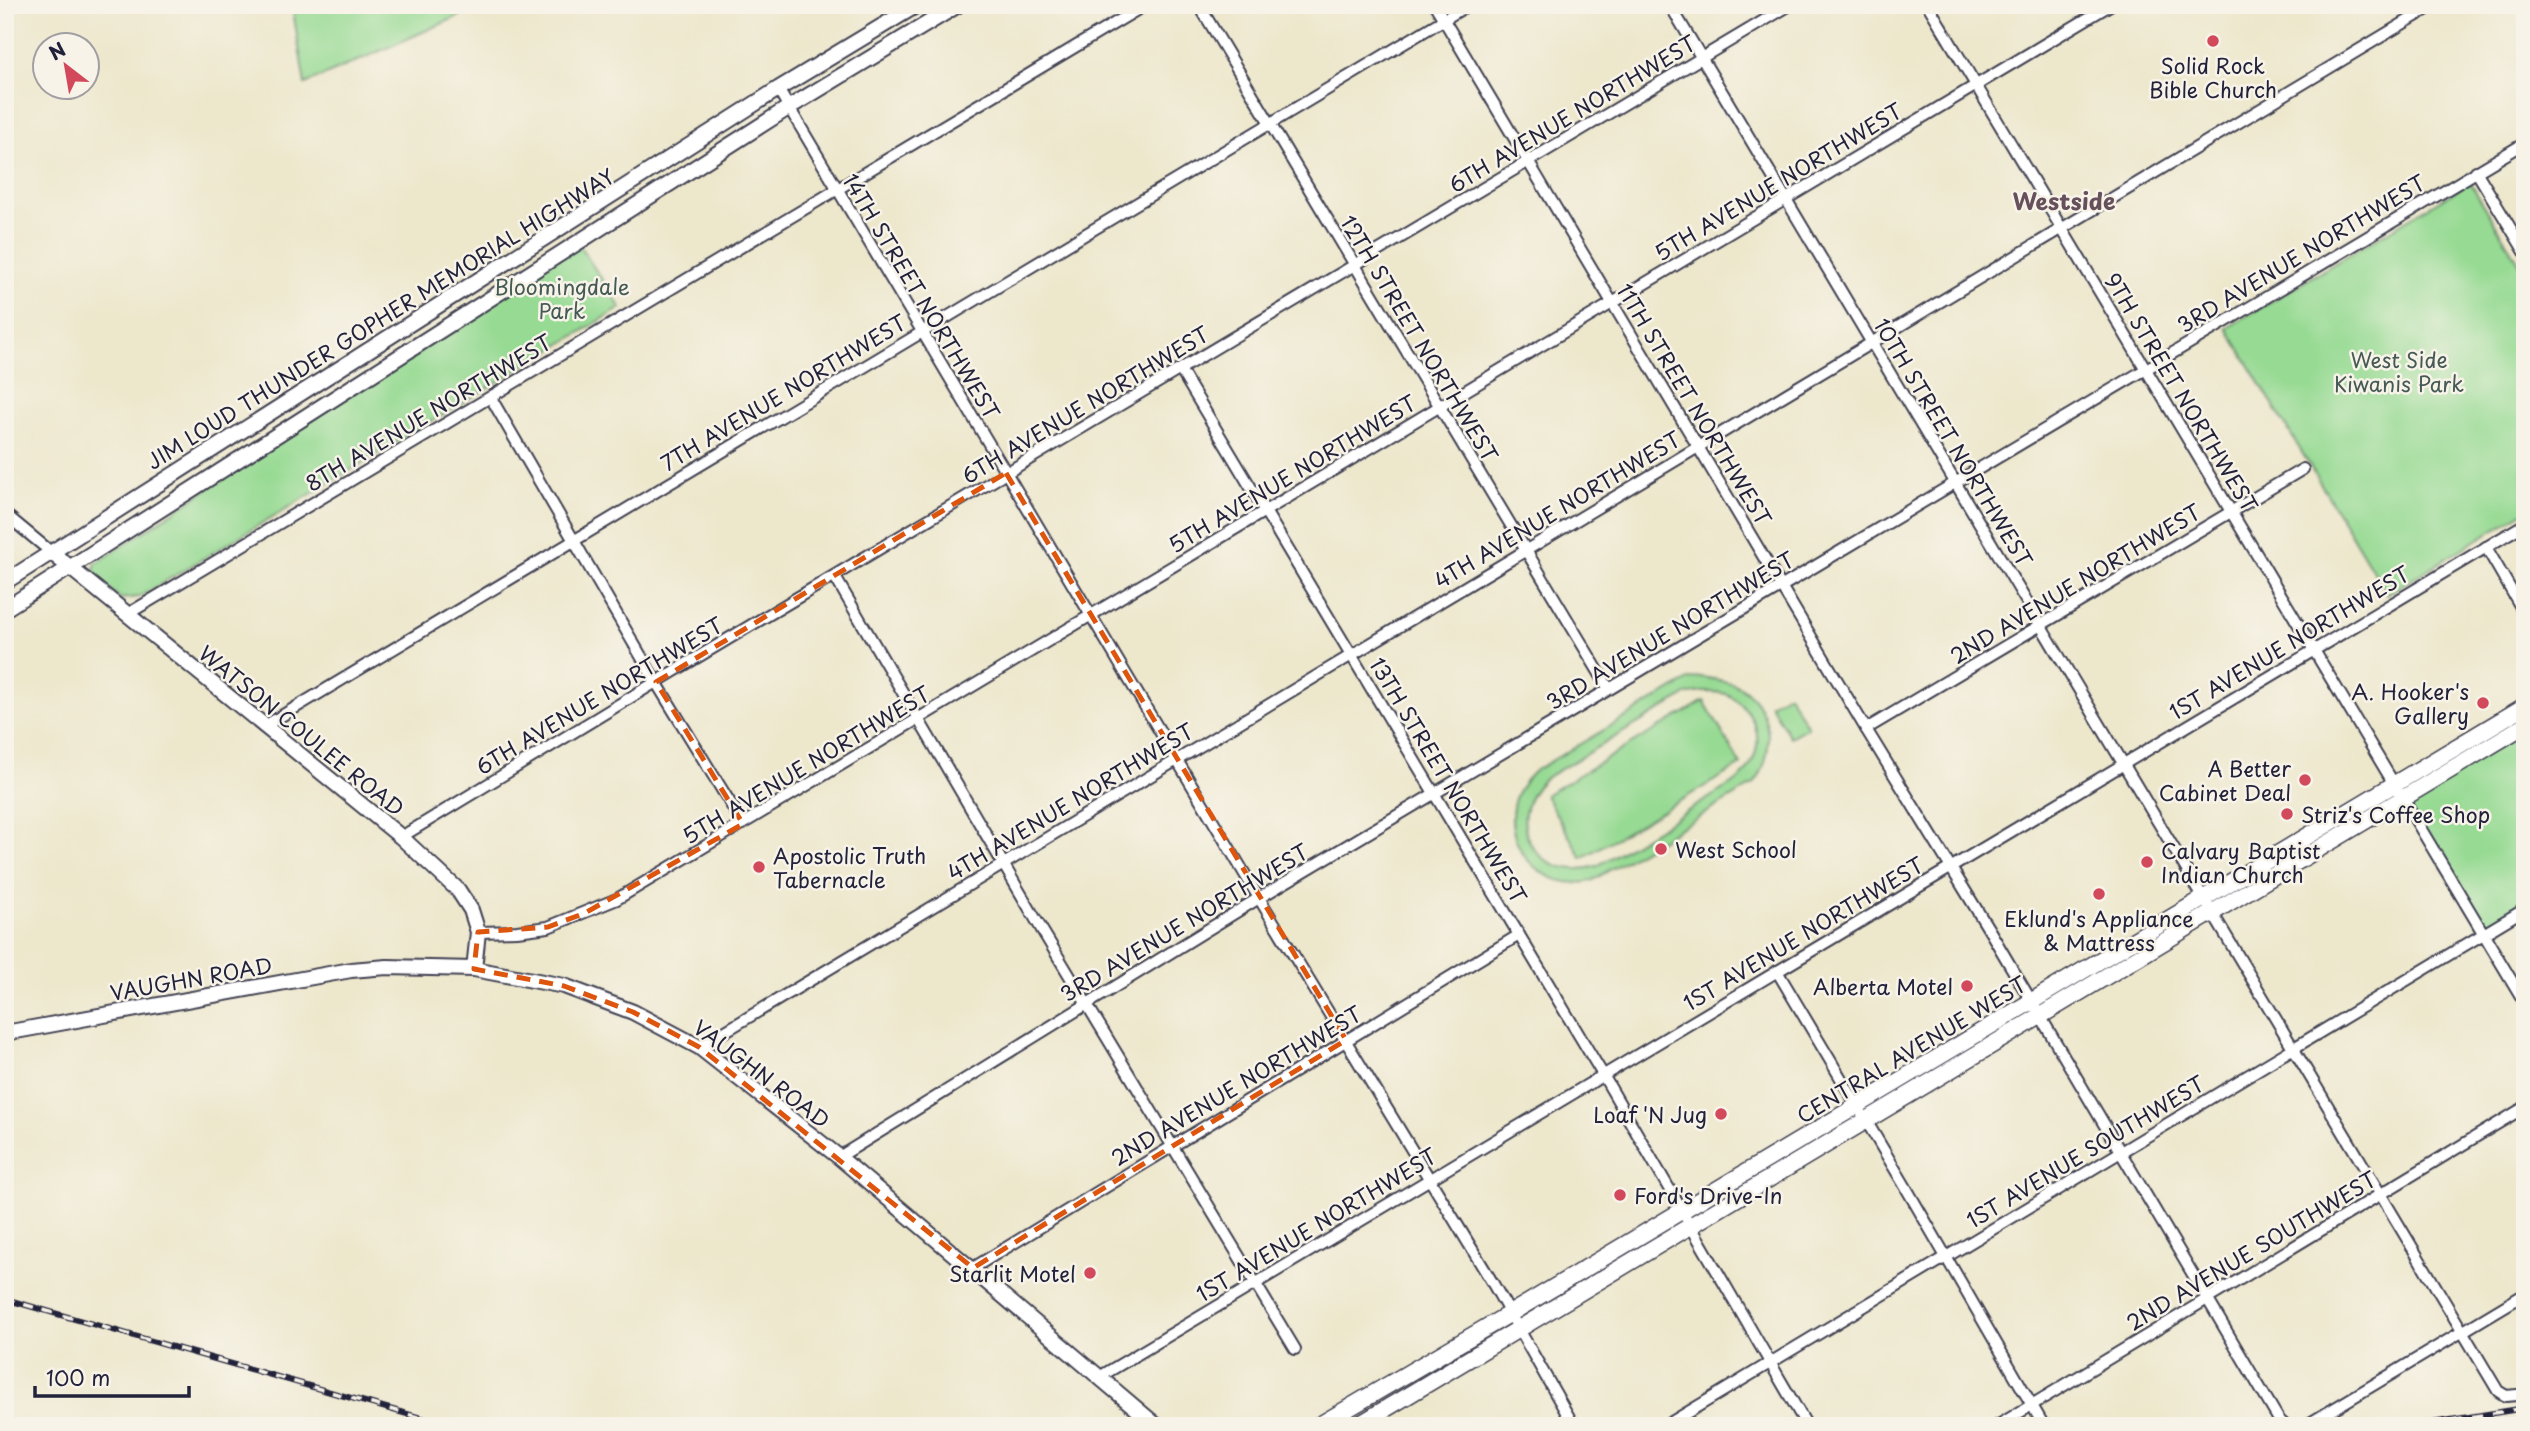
<svg xmlns="http://www.w3.org/2000/svg" width="2530" height="1431" font-family="'Playpen Sans',sans-serif">
	<style>
		.green { fill: #96da93; stroke: #5c7e67; stroke-width: 2; fill-rule: evenodd }
		.lines { fill: none; stroke-linecap: round; stroke-linejoin: round }
		.minor-casing { stroke: #404051; stroke-width: 14 }
		.major-casing { stroke: #404051; stroke-width: 18 }
		.highway-casing { stroke: #404051; stroke-width: 19 }
		.minor { stroke: #fff; stroke-width: 10 }
		.major { stroke: #fff; stroke-width: 14 }
		.highway { stroke: #fff; stroke-width: 16 }
		.rail-casing { stroke: #22223b; stroke-width: 6 }
		.rail { stroke: #f7f3e8; stroke-width: 3.5; stroke-dasharray: 10; stroke-linecap: butt }
		.marked { fill: none; stroke: #de560e; stroke-width: 5; stroke-dasharray: 14 9; stroke-linejoin: round }
		.poi-dot { fill: #d1495b; stroke: #f7f3e8; stroke-width: 2.5 }
		.labels { text-anchor: middle; dominant-baseline: central; stroke-width: 5; stroke-linejoin: round; paint-order: stroke }
		.poi-label { font-size: 21px; fill: #22223b; stroke: #f7f3e8; text-anchor: end }
		.street-label { font-size: 21px; fill: #22223b; stroke: #f7f3e8 }
		.park-label { font-size: 21px; fill: #455955; stroke: #f7f3e8 }
		.neighbourhood-label { font-size: 23px; font-weight: bold; fill: #65505c; stroke: #f7f3e8 }
	</style>
	<rect width="100%" height="100%" fill="#f7f3e8"/>
	<filter id="ink" filterUnits="userSpaceOnUse"><feTurbulence type="fractalNoise" baseFrequency=".0143" numOctaves="2"/><feDisplacementMap in="SourceGraphic" scale="14" xChannelSelector="R" yChannelSelector="G"/><feConvolveMatrix kernelMatrix="1 2 1 2 8 2 1 2 1" color-interpolation-filters="sRGB"/></filter>
	<filter id="wash" filterUnits="userSpaceOnUse"><feTurbulence type="fractalNoise" baseFrequency=".00686" numOctaves="4" result="noise"/><feDisplacementMap in="SourceGraphic" scale="28" xChannelSelector="R" yChannelSelector="G"/><feGaussianBlur stdDeviation="1.57" result="paint"/><feColorMatrix in="noise" values="0 0 0 0 0 0 0 0 0 0 0 0 0 0 0 0 0 1.4 0 .05"/><feComposite in="paint" operator="in"/></filter>
	<g filter="url(#wash)">
		<rect width="100%" height="100%" fill="#ede7cc"/>
		<!-- green -->
		<g class="green">
			<polygon points="292,5 484,5 305,84"/>
			<polygon points="2470,182 2525,273 2525,511 2387,594 2227,328"/>
			<polygon points="577,242 621,308 139,597 121,599 94,576 95,564"/>
			<path d="M1701,677C1712,679 1724,680 1734,684C1773,701 1777,754 1754,784L1591,881C1547,892 1505,852 1513,807C1515,792 1525,780 1536,770L1689,680ZM1699,692C1707,692 1718,691 1726,694C1733,696 1738,702 1743,707C1765,730 1760,758 1740,779L1597,866C1538,884 1499,821 1544,779L1686,695Z"/>
			<polygon points="1788,694 1808,727 1790,737 1770,704"/>
			<polygon points="1704,701 1741,765 1582,858 1545,795"/>
			<polygon points="2525,725 2525,909 2483,933 2402,799"/>
		</g>
	</g>
	<g filter="url(#ink)">
		<g class="lines">
			<!-- minor casing -->
			<g class="minor-casing">
				<g id="minor">
					<polyline points="1199,5 1609,689"/>
					<polyline points="1435,5 1866,729 1991,933 2279,1420 2286,1426"/>
					<polyline points="1670,5 2498,1391 2506,1396 2517,1395"/>
					<polyline points="1928,5 2525,1003"/>
					<polyline points="778,89 1259,898 1492,1282 1574,1426"/>
					<polyline points="2476,171 2525,252"/>
					<polyline points="1181,371 1603,1075 1807,1426"/>
					<polyline points="491,398 656,682 743,824"/>
					<polyline points="5,514 51,552"/>
					<polyline points="2486,547 2525,614"/>
					<polyline points="835,577 1042,930 1295,1349"/>
					<polyline points="126,615 1145,5"/>
					<polyline points="263,727 1468,5"/>
					<polyline points="1866,729 2303,469"/>
					<polyline points="401,837 656,682 1790,5"/>
					<polyline points="478,932 517,931 548,927 617,899 2110,5"/>
					<polyline points="1777,971 1905,1186 2044,1426"/>
					<polyline points="699,1047 2434,5"/>
					<polyline points="839,1157 1259,898 2525,143"/>
					<polyline points="973,1268 1519,935"/>
					<polyline points="1101,1376 2525,524"/>
					<polyline points="1665,1426 2525,909"/>
					<polyline points="1997,1426 2525,1107"/>
					<polyline points="2305,1426 2525,1294"/>
				</g>
			</g>
			<!-- major casing -->
			<g class="major-casing">
				<g id="major">
					<polyline points="51,552 401,837 458,890 471,910 478,932 474,969"/>
					<polyline points="5,582 778,89 917,5"/>
					<polyline points="5,609 788,108 958,5"/>
					<polyline points="5,1033 351,970 387,967 474,969 564,986 633,1012 699,1047 839,1157 1157,1426"/>
				</g>
			</g>
			<!-- highway casing -->
			<g class="highway-casing">
				<g id="highway">
					<polyline points="1318,1426 1511,1313 2525,706"/>
					<polyline points="1357,1426 2525,725"/>
				</g>
			</g>
			<!-- minor -->
			<use href="#minor" class="minor"/>
			<!-- major -->
			<use href="#major" class="major"/>
			<!-- highway -->
			<use href="#highway" class="highway"/>
			<!-- rail casing -->
			<g class="rail-casing">
				<g id="rail">
					<polyline points="5,1299 449,1426"/>
					<polyline points="2413,1426 2525,1408"/>
				</g>
			</g>
			<!-- rail -->
			<use href="#rail" class="rail"/>
		</g>
	</g>
	<!-- marked area -->
	<path class="marked" d="M1006,473L1346,1040L973,1268L699,1047L633,1012L564,986L474,969L478,932L548,927L585,913L743,824L656,682Z"/>
	<!-- markers -->
	<g class="poi-dot">
		<circle cx="2213" cy="41" r="7"/>
		<circle cx="2483" cy="703" r="7"/>
		<circle cx="2305" cy="780" r="7"/>
		<circle cx="2287" cy="814" r="7"/>
		<circle cx="1661" cy="849" r="7"/>
		<circle cx="2147" cy="862" r="7"/>
		<circle cx="759" cy="867" r="7"/>
		<circle cx="2099" cy="894" r="7"/>
		<circle cx="1967" cy="986" r="7"/>
		<circle cx="1721" cy="1114" r="7"/>
		<circle cx="1620" cy="1195" r="7"/>
		<circle cx="1090" cy="1273" r="7"/>
	</g>
	<g class="labels">
		<!-- poi labels -->
		<g class="poi-label">
			<text x="2213" y="65" text-anchor="middle">Solid Rock<tspan x="2213" dy="24">Bible Church</tspan></text>
			<text x="2469" y="691">A. Hooker's<tspan x="2469" dy="24">Gallery</tspan></text>
			<text x="2291" y="768">A Better<tspan x="2291" dy="24">Cabinet Deal</tspan></text>
			<text x="2301" y="814" text-anchor="start">Striz's Coffee Shop</text>
			<text x="1675" y="849" text-anchor="start">West School</text>
			<text x="2161" y="850" text-anchor="start">Calvary Baptist<tspan x="2161" dy="24">Indian Church</tspan></text>
			<text x="773" y="855" text-anchor="start">Apostolic Truth<tspan x="773" dy="24">Tabernacle</tspan></text>
			<text x="2099" y="918" text-anchor="middle">Eklund's Appliance<tspan x="2099" dy="24">&amp; Mattress</tspan></text>
			<text x="1953" y="986">Alberta Motel</text>
			<text x="1707" y="1114">Loaf 'N Jug</text>
			<text x="1634" y="1195" text-anchor="start">Ford's Drive-In</text>
			<text x="1076" y="1273">Starlit Motel</text>
		</g>
		<!-- street labels -->
		<g class="street-label">
			<text transform="translate(1572 113) rotate(-31)">6TH AVENUE NORTHWEST</text>
			<text transform="translate(1778 181) rotate(-31)">5TH AVENUE NORTHWEST</text>
			<text transform="translate(2301 253) rotate(-31)">3RD AVENUE NORTHWEST</text>
			<text transform="translate(922 296) rotate(59)">14TH STREET NORTHWEST</text>
			<text transform="translate(380 318) rotate(-32)">JIM LOUD THUNDER GOPHER MEMORIAL HIGHWAY</text>
			<text transform="translate(1420 338) rotate(59)">12TH STREET NORTHWEST</text>
			<text transform="translate(783 392) rotate(-31)">7TH AVENUE NORTHWEST</text>
			<text transform="translate(2182 392) rotate(59)">9TH STREET NORTHWEST</text>
			<text transform="translate(1085 404) rotate(-31)">6TH AVENUE NORTHWEST</text>
			<text transform="translate(1695 404) rotate(59)">11TH STREET NORTHWEST</text>
			<text transform="translate(428 412) rotate(-31)">8TH AVENUE NORTHWEST</text>
			<text transform="translate(1954 442) rotate(59)">10TH STREET NORTHWEST</text>
			<text transform="translate(1292 473) rotate(-31)">5TH AVENUE NORTHWEST</text>
			<text transform="translate(1557 509) rotate(-31)">4TH AVENUE NORTHWEST</text>
			<text transform="translate(2075 583) rotate(-31)">2ND AVENUE NORTHWEST</text>
			<text transform="translate(1670 630) rotate(-31)">3RD AVENUE NORTHWEST</text>
			<text transform="translate(2289 642) rotate(-31)">1ST AVENUE NORTHWEST</text>
			<text transform="translate(599 695) rotate(-31)">6TH AVENUE NORTHWEST</text>
			<text transform="translate(302 730) rotate(39)">WATSON COULEE ROAD</text>
			<text transform="translate(806 764) rotate(-31)">5TH AVENUE NORTHWEST</text>
			<text transform="translate(1449 780) rotate(59)">13TH STREET NORTHWEST</text>
			<text transform="translate(1070 801) rotate(-31)">4TH AVENUE NORTHWEST</text>
			<text transform="translate(1184 922) rotate(-31)">3RD AVENUE NORTHWEST</text>
			<text transform="translate(1803 933) rotate(-31)">1ST AVENUE NORTHWEST</text>
			<text transform="translate(191 978) rotate(-10)">VAUGHN ROAD</text>
			<text transform="translate(1911 1049) rotate(-31)">CENTRAL AVENUE WEST</text>
			<text transform="translate(762 1073) rotate(37)">VAUGHN ROAD</text>
			<text transform="translate(1236 1085) rotate(-31)">2ND AVENUE NORTHWEST</text>
			<text transform="translate(2085 1151) rotate(-31)">1ST AVENUE SOUTHWEST</text>
			<text transform="translate(1316 1224) rotate(-31)">1ST AVENUE NORTHWEST</text>
			<text transform="translate(2251 1250) rotate(-31)">2ND AVENUE SOUTHWEST</text>
		</g>
		<!-- park labels -->
		<g class="park-label">
			<text x="562" y="286">Bloomingdale<tspan x="562" dy="24">Park</tspan></text>
			<text x="2399" y="359">West Side<tspan x="2399" dy="24">Kiwanis Park</tspan></text>
		</g>
		<!-- neighbourhood labels -->
		<g class="neighbourhood-label">
			<text x="2064" y="200">Westside</text>
		</g>
	</g>
	<!-- margin -->
	<rect width="2530" height="1431" fill="none" stroke="#f7f3e8" stroke-width="28"/>
	<!-- north arrow -->
	<g transform="translate(66 66) rotate(329)"><circle r="33" fill="#f7f3e8" stroke="#a29fa3" stroke-width="2"/>
	<path d="M0-5L12 26L0 18L-12 26Z" fill="#d1495b"/>
	<text y="-10" font-size="19" font-weight="bold" text-anchor="middle" fill="#22223b">N</text>
	</g>
	<!-- scale -->
	<path d="M35 1386v10h154v-10" fill="none" stroke="#22223b" stroke-width="3.5"/>
	<text x="46" y="1386" font-size="21" fill="#22223b" stroke="#f7f3e8" stroke-width="5" paint-order="stroke">100 m</text>
</svg>
